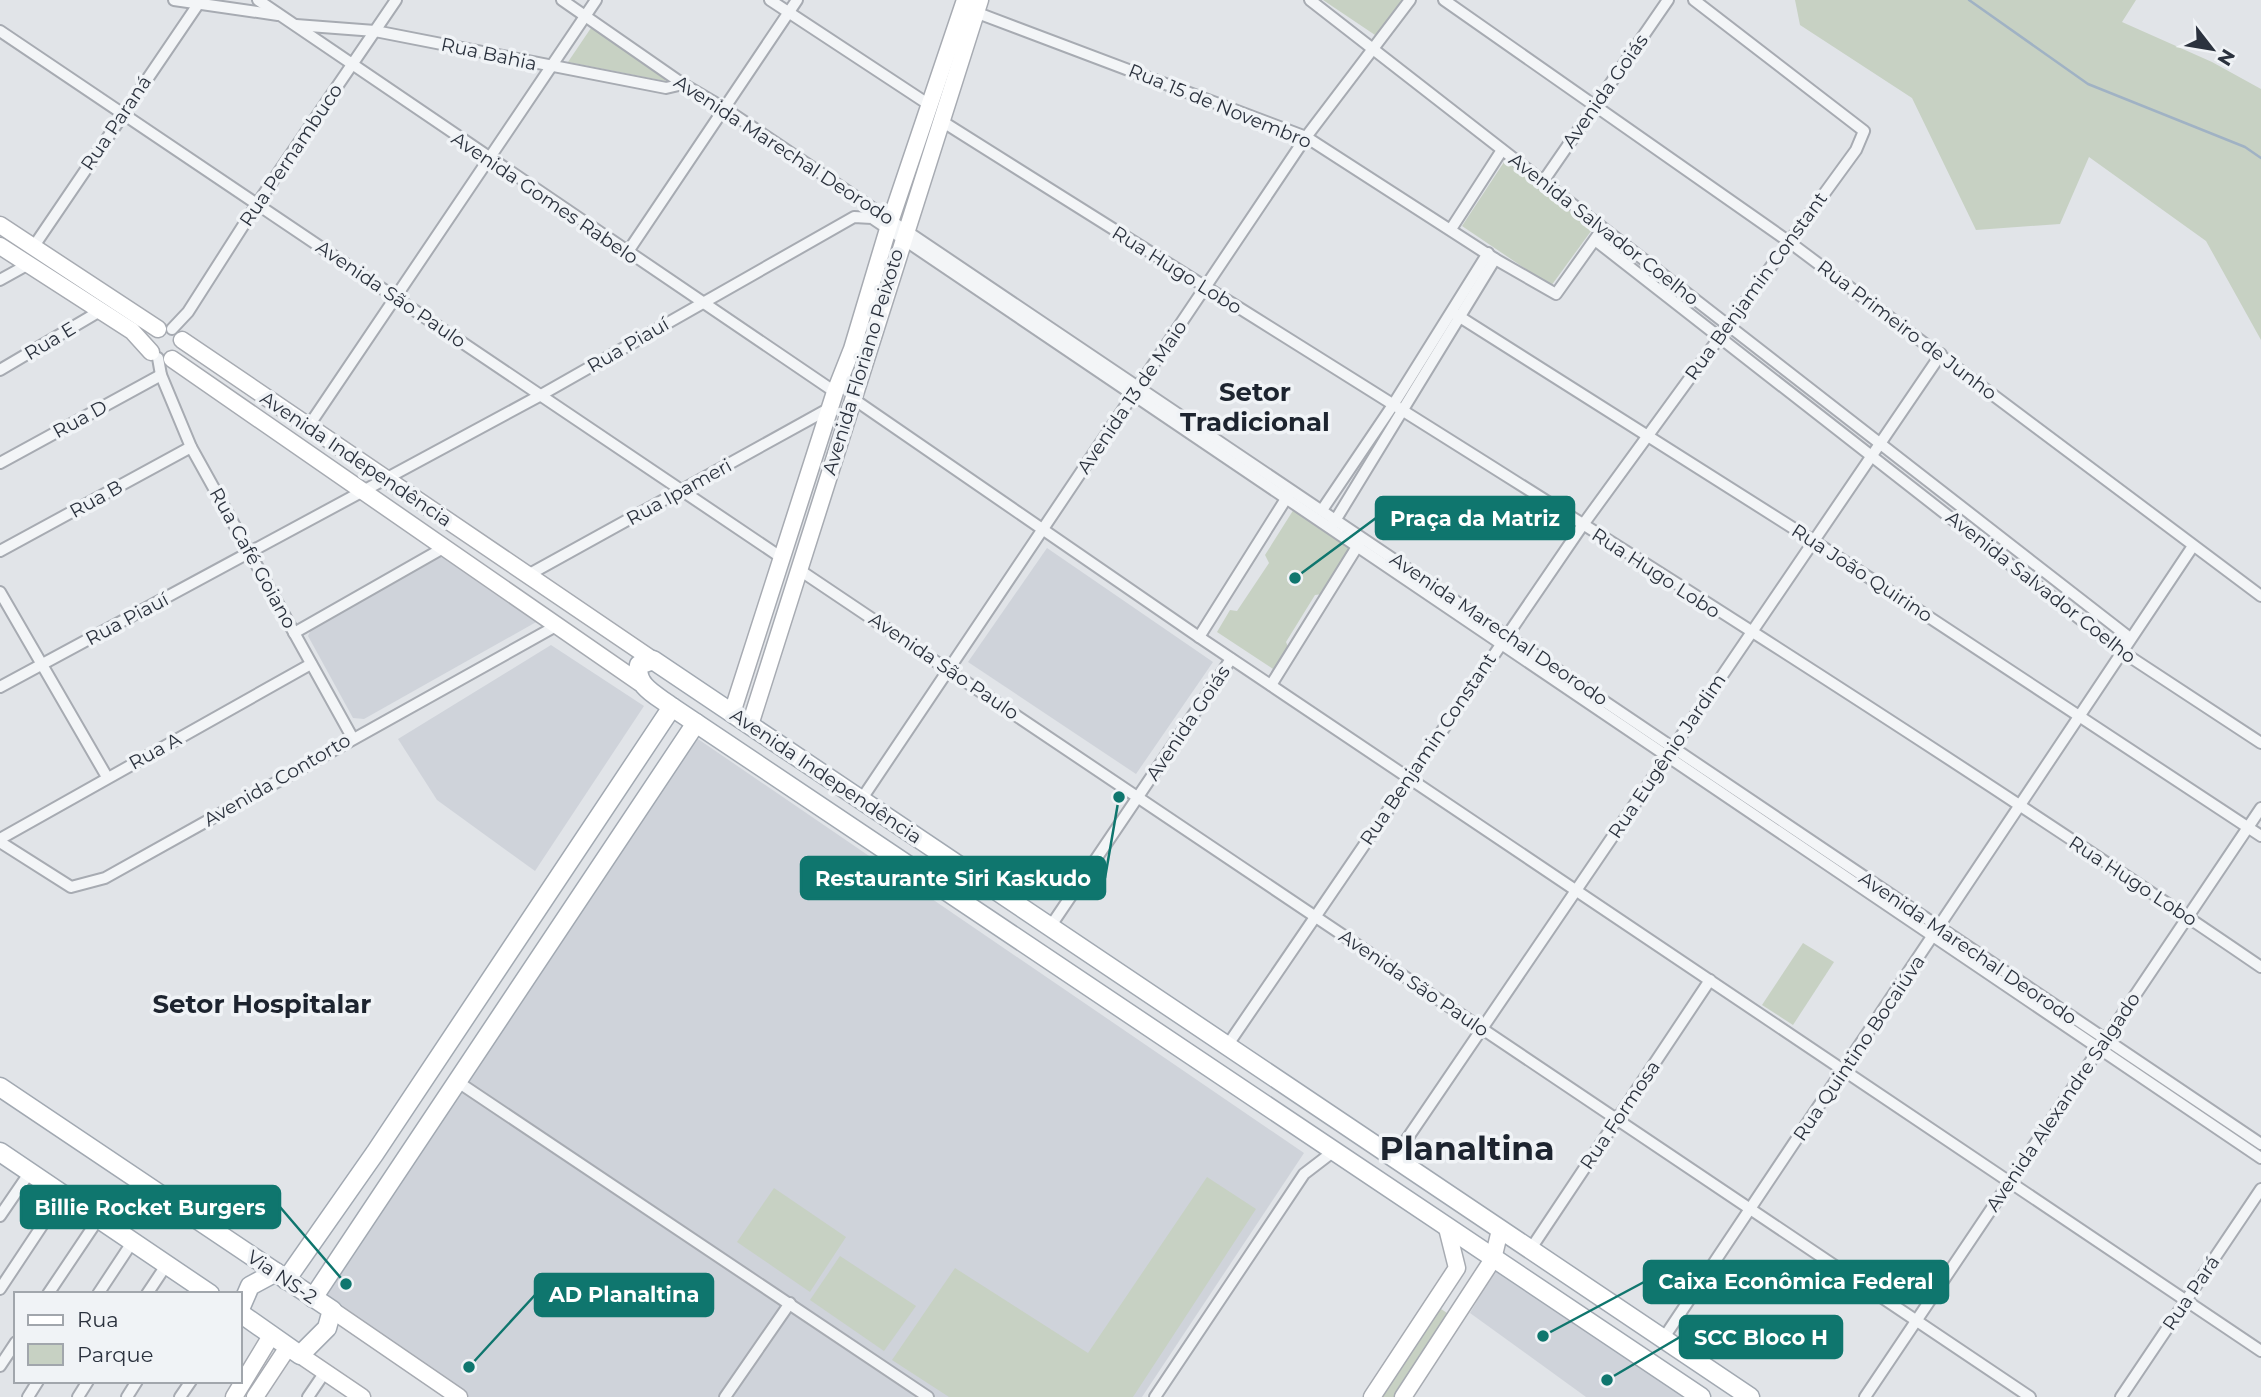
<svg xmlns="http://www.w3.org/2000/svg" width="2261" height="1397" font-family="Montserrat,sans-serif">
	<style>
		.built { fill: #cfd3da }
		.green { fill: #c7d1c3 }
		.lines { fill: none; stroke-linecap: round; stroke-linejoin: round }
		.stream { stroke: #a0b2c4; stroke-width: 2.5 }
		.street-casing { stroke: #a7abb2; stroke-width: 14 }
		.secondary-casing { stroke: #a7abb2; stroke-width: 19 }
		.primary-casing { stroke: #a2a9b2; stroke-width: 21 }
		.street { stroke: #f3f5f7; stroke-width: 10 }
		.secondary { stroke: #fff; stroke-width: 16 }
		.primary { stroke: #fff; stroke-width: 18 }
		.labels { text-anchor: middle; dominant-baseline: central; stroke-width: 7; stroke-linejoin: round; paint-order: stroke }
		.street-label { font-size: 19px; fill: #2b323e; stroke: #f0f3f6 }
		.district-label { font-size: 26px; font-weight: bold; fill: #1d242f; stroke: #f0f3f6 }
		.town-label { font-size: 33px; font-weight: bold; fill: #1d242f; stroke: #f0f3f6 }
		.leader { fill: none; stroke: #0f766e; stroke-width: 2.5 }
		.callout-dot { fill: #0f766e; stroke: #f0f3f6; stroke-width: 2.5 }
		.callout { fill: #0f766e; stroke: #0f766e; stroke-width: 2.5 }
		.callout-label { font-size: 21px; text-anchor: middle; font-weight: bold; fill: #fff }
	</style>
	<rect width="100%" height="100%" fill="#e1e4e8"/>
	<!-- built -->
	<g class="built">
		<polygon points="1047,548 1213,662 1136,774 968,662"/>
		<polygon points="444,554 538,621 364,719 353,718 308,636 311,629"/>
		<polygon points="551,645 644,706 535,871 437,800 398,739"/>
		<polygon points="695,737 1304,1153 1142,1397 469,1397 327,1301 324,1292"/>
		<polygon points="1497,1266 1692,1397 1586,1397 1470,1313"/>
	</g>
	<!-- green -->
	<g class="green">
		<polygon points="1323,0 1405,0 1378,37"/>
		<polygon points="1795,0 2136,0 2122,22 2212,62 2261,89 2261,340 2206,241 2089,157 2060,224 1976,230 1912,98 1800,25"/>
		<polygon points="593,25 671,77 665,81 568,62"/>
		<polygon points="1506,159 1594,227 1551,286 1462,226"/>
		<polygon points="1294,509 1351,549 1323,594 1315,595 1286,642 1288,647 1273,669 1217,632 1230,610 1237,611 1269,563 1265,555"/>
		<polygon points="1803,943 1834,962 1793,1025 1762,1005"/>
		<polygon points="1207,1177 1256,1209 1133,1397 949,1397 892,1360 955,1268 1088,1353"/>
		<polygon points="774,1188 846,1237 810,1292 737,1242"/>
		<polygon points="840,1256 916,1306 884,1351 810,1300"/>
		<polygon points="1438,1307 1450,1315 1396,1397 1379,1397"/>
	</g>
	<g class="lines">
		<!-- stream -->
		<polyline class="stream" points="1969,0 2088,84 2245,147 2261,158"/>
		<!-- street casing -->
		<g class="street-casing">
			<g id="street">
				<polyline points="174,0 278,15"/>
				<polyline points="258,0 835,392"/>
				<polyline points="562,0 683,84 724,108 2261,1144"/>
				<polyline points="770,0 928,104"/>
				<polyline points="1310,0 2130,638"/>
				<polyline points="1444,0 1788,241 2261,596"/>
				<polyline points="975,12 1306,137 1495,259 1556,294 1598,235"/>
				<polyline points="296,25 375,31 666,88 683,84"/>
				<polyline points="0,31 782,558"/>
				<path d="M940,120C1382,399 1829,672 2261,967"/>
				<polyline points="1542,183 1668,0"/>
				<polyline points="1451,229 1502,150"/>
				<polyline points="1595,240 2121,651 2261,743"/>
				<polyline points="34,246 201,0"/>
				<polyline points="627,253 797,0"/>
				<polyline points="0,280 27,265"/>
				<polyline points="1452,312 1812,540 2261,836"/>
				<polyline points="172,329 188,312 257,204 396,0"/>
				<polyline points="158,358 161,375 191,447 352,737"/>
				<polyline points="0,370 100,311"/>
				<polyline points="852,398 1199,637 2261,1351"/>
				<polyline points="308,427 596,0"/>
				<polyline points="0,463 161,375"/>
				<polyline points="1322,510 1393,405 1488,253"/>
				<polyline points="1333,524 1495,259"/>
				<polyline points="0,551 191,447"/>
				<polyline points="798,569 2030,1397"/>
				<polyline points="528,575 830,408"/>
				<polyline points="0,592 107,777"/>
				<polyline points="294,633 445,547"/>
				<polyline points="1199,637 1289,494"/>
				<polyline points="1271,685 1360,542"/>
				<polyline points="0,687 541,395 854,217 872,218 2261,1158"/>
				<polyline points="861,800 1306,137 1410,0"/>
				<polyline points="0,839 311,664"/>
				<polyline points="0,842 71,887 105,878 556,626"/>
				<polyline points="1050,927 1231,659"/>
				<polyline points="1227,1046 1582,526 1856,150 1864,131 1694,0"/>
				<polyline points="455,1080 928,1397"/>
				<polyline points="1394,1158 1941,354"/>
				<polyline points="0,1216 30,1172"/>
				<polyline points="1530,1250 1710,980"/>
				<polyline points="0,1289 63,1194"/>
				<polyline points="48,1294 99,1218"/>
				<polyline points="98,1294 133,1241"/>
				<polyline points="147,1294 167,1264"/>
				<polyline points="1663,1339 2193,546"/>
				<polyline points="0,1366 16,1342"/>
				<polyline points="28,1397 38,1381"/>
				<polyline points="78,1397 88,1381"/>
				<polyline points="127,1397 137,1381"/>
				<polyline points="180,1397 191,1381"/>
				<polyline points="308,1397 325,1372"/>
				<polyline points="725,1397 790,1303"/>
				<polyline points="1155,1397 1304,1174 1334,1151"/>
				<polyline points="1865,1397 2261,808"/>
				<polyline points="2121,1397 2261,1189"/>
			</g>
		</g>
		<!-- secondary casing -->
		<g class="secondary-casing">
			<g id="secondary">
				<polyline points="0,225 158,329"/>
				<polyline points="0,246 132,331 151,352"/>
				<polyline points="182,340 653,660"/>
				<polyline points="172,359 640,683"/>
				<polyline points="732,713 835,392 852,349 891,219 965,0"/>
				<polyline points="750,725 980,0"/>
				<polyline points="332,1310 459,1397"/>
				<polyline points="300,1355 362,1397"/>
				<polyline points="234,1397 271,1336"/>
				<polyline points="255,1397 288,1347"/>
				<polyline points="1372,1397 1457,1268 1447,1228"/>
				<polyline points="1403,1397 1493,1259 1500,1230"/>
			</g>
		</g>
		<!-- primary casing -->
		<g class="primary-casing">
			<g id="primary">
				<polyline points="0,1087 332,1310 327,1328 300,1355 240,1313"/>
				<polyline points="0,1152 210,1294"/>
				<polyline points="286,1280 375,1153 672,707"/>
				<polyline points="313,1298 696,723"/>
				<polyline points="240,1309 250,1286 276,1272"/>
				<path d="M1701,1397L672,707C658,696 634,686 639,665L653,660L1750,1397"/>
			</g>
		</g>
		<!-- street -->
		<use href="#street" class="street"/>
		<!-- secondary -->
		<use href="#secondary" class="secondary"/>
		<!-- primary -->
		<use href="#primary" class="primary"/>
	</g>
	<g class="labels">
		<!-- street labels -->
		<g class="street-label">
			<text transform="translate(489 54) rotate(12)">Rua Bahia</text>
			<text transform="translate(1605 91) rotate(-55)">Avenida Goiás</text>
			<text transform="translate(1220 106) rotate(22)">Rua 15 de Novembro</text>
			<text transform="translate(116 123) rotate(-56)">Rua Paraná</text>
			<text transform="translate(784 150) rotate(33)">Avenida Marechal Deorodo</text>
			<text transform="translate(291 155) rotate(-56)">Rua Pernambuco</text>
			<text transform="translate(545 198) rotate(34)">Avenida Gomes Rabelo</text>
			<text transform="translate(1604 229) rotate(38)">Avenida Salvador Coelho</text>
			<text transform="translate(1177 270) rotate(32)">Rua Hugo Lobo</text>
			<text transform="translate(1756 286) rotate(-54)">Rua Benjamin Constant</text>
			<text transform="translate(391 294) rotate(34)">Avenida São Paulo</text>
			<text transform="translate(1907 330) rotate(37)">Rua Primeiro de Junho</text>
			<text transform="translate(50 341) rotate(-31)">Rua E</text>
			<text transform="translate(628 345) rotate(-30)">Rua Piauí</text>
			<text transform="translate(863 362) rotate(-73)">Avenida Floriano Peixoto</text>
			<text transform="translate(1132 397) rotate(-56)">Avenida 13 de Maio</text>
			<text transform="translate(80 419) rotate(-29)">Rua D</text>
			<text transform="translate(356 459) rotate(34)">Avenida Independência</text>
			<text transform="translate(679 492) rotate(-29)">Rua Ipameri</text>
			<text transform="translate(96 499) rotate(-29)">Rua B</text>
			<text transform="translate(253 558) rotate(61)">Rua Café Goiano</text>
			<text transform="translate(1656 573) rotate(33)">Rua Hugo Lobo</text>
			<text transform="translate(1862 573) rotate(33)">Rua João Quirino</text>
			<text transform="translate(2041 587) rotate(38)">Avenida Salvador Coelho</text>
			<text transform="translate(127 619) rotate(-28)">Rua Piauí</text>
			<text transform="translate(1499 629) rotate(34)">Avenida Marechal Deorodo</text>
			<text transform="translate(944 666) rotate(34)">Avenida São Paulo</text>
			<text transform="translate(1188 723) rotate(-56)">Avenida Goiás</text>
			<text transform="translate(1428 749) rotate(-56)">Rua Benjamin Constant</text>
			<text transform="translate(155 751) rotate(-29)">Rua A</text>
			<text transform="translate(1667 756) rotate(-56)">Rua Eugênio Jardim</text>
			<text transform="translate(826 776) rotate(34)">Avenida Independência</text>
			<text transform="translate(277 780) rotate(-30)">Avenida Contorto</text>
			<text transform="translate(2133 881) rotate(33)">Rua Hugo Lobo</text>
			<text transform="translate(1968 948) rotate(34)">Avenida Marechal Deorodo</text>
			<text transform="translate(1414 983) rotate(34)">Avenida São Paulo</text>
			<text transform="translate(1859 1048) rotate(-56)">Rua Quintino Bocaiúva</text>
			<text transform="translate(2063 1102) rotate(-56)">Avenida Alexandre Salgado</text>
			<text transform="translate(1620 1115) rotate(-56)">Rua Formosa</text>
			<text transform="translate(282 1277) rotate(34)">Via NS-2</text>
			<text transform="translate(2191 1293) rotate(-56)">Rua Pará</text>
		</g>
		<!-- district labels -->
		<g class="district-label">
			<text x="1255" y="392">Setor<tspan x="1255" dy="30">Tradicional</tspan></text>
			<text x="262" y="1004">Setor Hospitalar</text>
		</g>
		<!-- town labels -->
		<g class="town-label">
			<text x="1467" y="1148">Planaltina</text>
		</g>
	</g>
	<!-- callouts -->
	<path class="leader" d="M1295 578L1376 518M1119 797L1105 878M346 1284L280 1207M1543 1336L1644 1282M469 1367L535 1295M1607 1380L1680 1337"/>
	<g class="callout-dot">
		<circle cx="1295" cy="578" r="7"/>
		<circle cx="1119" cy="797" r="7"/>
		<circle cx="346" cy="1284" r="7"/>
		<circle cx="1543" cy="1336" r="7"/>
		<circle cx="469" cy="1367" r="7"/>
		<circle cx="1607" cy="1380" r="7"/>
	</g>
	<g class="callout">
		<rect x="1376" y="497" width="198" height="42" rx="7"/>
		<rect x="801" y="857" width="304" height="42" rx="7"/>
		<rect x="21" y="1186" width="259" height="42" rx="7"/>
		<rect x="1644" y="1261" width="304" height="42" rx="7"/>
		<rect x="535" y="1274" width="178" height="42" rx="7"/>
		<rect x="1680" y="1316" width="162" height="42" rx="7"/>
	</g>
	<g class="callout-label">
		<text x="1475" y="526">Praça da Matriz</text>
		<text x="953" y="886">Restaurante Siri Kaskudo</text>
		<text x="150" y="1215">Billie Rocket Burgers</text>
		<text x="1796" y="1289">Caixa Econômica Federal</text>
		<text x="624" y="1302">AD Planaltina</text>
		<text x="1761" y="1345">SCC Bloco H</text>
	</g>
	<!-- legend -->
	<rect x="14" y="1292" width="228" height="91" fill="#f0f3f6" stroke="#a1a6ac" stroke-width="2"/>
	<rect x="28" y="1315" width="35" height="10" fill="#ffffff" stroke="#a1a6ac" stroke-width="2"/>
	<text x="77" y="1327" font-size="21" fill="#2b323e">Rua</text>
	<rect x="28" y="1344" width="35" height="21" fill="#c7d1c3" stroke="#a1a6ac" stroke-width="2"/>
	<text x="77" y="1362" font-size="21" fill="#2b323e">Parque</text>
	<!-- north arrow -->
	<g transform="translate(2212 49) rotate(121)" stroke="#f0f3f6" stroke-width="5" paint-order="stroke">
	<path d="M0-5L12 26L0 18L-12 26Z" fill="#2b323e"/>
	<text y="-10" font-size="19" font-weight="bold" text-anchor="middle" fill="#2b323e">N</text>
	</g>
</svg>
